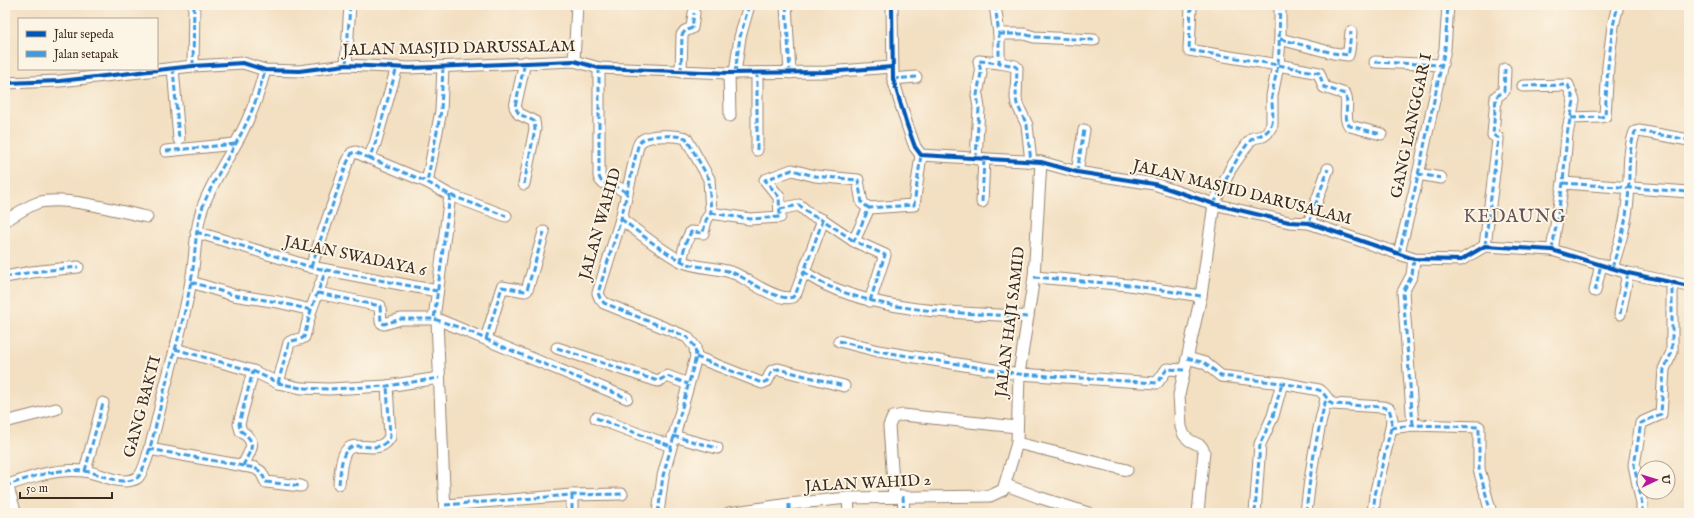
<svg xmlns="http://www.w3.org/2000/svg" width="1694" height="518" font-family="'IM FELL English',serif">
	<style>
		.lines { fill: none; stroke-linecap: round; stroke-linejoin: round }
		.minor-casing { stroke: #978470; stroke-width: 13 }
		.secondary-casing { stroke: #978470; stroke-width: 18 }
		.minor { stroke: #fff; stroke-width: 11 }
		.secondary { stroke: #fff; stroke-width: 16 }
		.quiet { stroke: #3f9ce0; stroke-width: 3; stroke-dasharray: 6 3; stroke-linecap: butt }
		.cycleway-casing { stroke: #fcf5e5; stroke-width: 6 }
		.cycleway { stroke: #0057b8; stroke-width: 4 }
		.labels { text-anchor: middle; dominant-baseline: central; stroke-width: 4; stroke-linejoin: round; paint-order: stroke }
		.street-label { font-size: 16px; fill: #3b2a1e; stroke: #fcf5e5 }
		.quarter-label { font-size: 18px; letter-spacing: 1px; fill: #675259; stroke: #fcf5e5 }
	</style>
	<rect width="100%" height="100%" fill="#fcf5e5"/>
	<filter id="ink" filterUnits="userSpaceOnUse"><feTurbulence type="fractalNoise" baseFrequency=".025" numOctaves="2"/><feDisplacementMap in="SourceGraphic" scale="8" xChannelSelector="R" yChannelSelector="G"/><feConvolveMatrix kernelMatrix="1 2 1 2 8 2 1 2 1" color-interpolation-filters="sRGB"/></filter>
	<filter id="wash" filterUnits="userSpaceOnUse"><feTurbulence type="fractalNoise" baseFrequency=".012" numOctaves="4" result="noise"/><feDisplacementMap in="SourceGraphic" scale="16" xChannelSelector="R" yChannelSelector="G"/><feGaussianBlur stdDeviation="0.9" result="paint"/><feColorMatrix in="noise" values="0 0 0 0 0 0 0 0 0 0 0 0 0 0 0 0 0 1.4 0 .05"/><feComposite in="paint" operator="in"/></filter>
	<g filter="url(#wash)">
		<rect width="100%" height="100%" fill="#f3dfc1"/>
	</g>
	<g filter="url(#ink)">
		<g class="lines">
			<!-- minor casing -->
			<g class="minor-casing">
				<g id="minor">
					<polyline points="786,5 790,73"/>
					<polyline points="892,5 893,79 907,125 915,147 921,155 1041,162 1077,172 1154,184 1214,204 1289,222 1309,223 1414,259 1461,260 1485,246 1552,250 1628,273 1689,286"/>
					<polyline points="995,5 999,34 999,60 1000,63 1015,66 1017,68 1016,98 1017,104 1027,125 1031,162"/>
					<path d="M1191,6L1189,50L1278,65L1319,73L1324,87L1345,94C1350,104 1342,118 1350,126L1381,134"/>
					<polyline points="999,34 1024,34 1034,37 1094,40"/>
					<polyline points="1280,39 1333,53 1348,55 1349,51 1351,32"/>
					<polyline points="574,61 577,5"/>
					<polyline points="1375,62 1442,65"/>
					<polyline points="346,65 350,5"/>
					<polyline points="193,66 194,5"/>
					<polyline points="443,67 441,111 427,182 450,195 506,216"/>
					<polyline points="173,68 179,139"/>
					<path d="M599,68V176C601,185 607,183 615,186C619,188 623,190 627,193"/>
					<polyline points="681,72 682,35 685,31 692,28 694,13"/>
					<polyline points="729,73 730,116"/>
					<polyline points="735,73 740,37 749,5"/>
					<polyline points="893,79 916,77"/>
					<polyline points="5,83 60,81 193,66 243,63 265,70 299,71 346,65 410,68 574,61 599,68 729,73 827,72 892,67"/>
					<polyline points="1523,86 1568,85 1574,101 1567,134 1563,183 1552,250"/>
					<polyline points="1571,118 1601,117 1605,116 1608,66 1613,26 1618,5"/>
					<polyline points="757,150 757,73"/>
					<polyline points="166,151 235,144"/>
					<polyline points="369,158 427,182"/>
					<polyline points="976,159 979,108 977,95 981,73 979,61 1000,63"/>
					<polyline points="1077,172 1084,130"/>
					<polyline points="1418,174 1441,178"/>
					<polyline points="1563,183 1689,192"/>
					<polyline points="524,184 535,129 534,121 519,114 515,107 525,62"/>
					<polyline points="982,202 984,159"/>
					<polyline points="780,209 799,205 811,215 823,220"/>
					<polyline points="711,213 750,219 780,217 779,197 765,180 792,170 815,176 858,180 862,203 869,208"/>
					<path d="M621,219C640,233 660,250 681,261C699,270 721,266 738,275C751,282 779,302 793,297L796,293L823,220L854,241"/>
					<path d="M5,221C15,215 26,207 37,203C65,195 117,211 147,217"/>
					<polyline points="1309,223 1328,169"/>
					<polyline points="196,232 311,267 437,291"/>
					<polyline points="1485,246 1498,140 1498,138 1493,135 1496,97 1504,91 1505,69"/>
					<polyline points="1399,253 1415,189 1445,49 1448,5"/>
					<polyline points="311,267 347,163 352,153 356,152 369,158 375,144 397,67"/>
					<path d="M1612,268C1618,248 1625,229 1627,208C1631,184 1626,156 1635,132L1639,131L1689,140"/>
					<path d="M804,272C813,278 823,284 833,288C895,314 962,312 1028,317"/>
					<polyline points="5,277 32,272 78,267"/>
					<polyline points="1034,277 1129,285 1201,296"/>
					<polyline points="191,282 233,295 278,302 311,310"/>
					<polyline points="1595,291 1601,264"/>
					<polyline points="318,293 380,306 381,322 384,324 401,319 434,319"/>
					<polyline points="870,301 885,255 854,241 869,208 914,205 921,155"/>
					<polyline points="1620,314 1628,273"/>
					<polyline points="437,319 627,398"/>
					<polyline points="486,339 502,287 525,291 527,290 544,232"/>
					<polyline points="839,341 878,351 1019,374 1157,383 1167,369 1184,370"/>
					<polyline points="557,348 658,381 667,376 688,384"/>
					<polyline points="175,349 253,371 278,383 301,388 329,389 387,386 439,378"/>
					<polyline points="696,357 762,383 767,381 772,371 778,369 844,386"/>
					<path d="M1187,358L1205,363L1221,376L1282,383L1319,390C1325,393 1327,400 1332,404L1383,407L1389,409L1392,419L1391,428L1375,495L1373,513"/>
					<path d="M278,383L289,343C293,339 299,341 304,337L311,310L326,270"/>
					<polyline points="596,418 671,446"/>
					<polyline points="5,422 56,409"/>
					<polyline points="1413,425 1403,292 1412,275 1414,259"/>
					<polyline points="1391,428 1413,425 1479,427 1479,469 1491,513"/>
					<polyline points="673,436 717,448"/>
					<polyline points="1017,443 1127,470"/>
					<polyline points="149,449 255,468 261,472 266,482 301,486"/>
					<path d="M243,466C250,449 259,444 241,431L239,424L253,371"/>
					<polyline points="85,471 103,403"/>
					<path d="M339,484C340,476 341,456 347,450C356,439 379,457 390,437L387,386"/>
					<polyline points="1006,485 1038,497 1088,513"/>
					<path d="M5,486C31,477 56,468 84,471C101,473 121,487 137,478C146,473 160,408 163,395C173,357 184,320 191,281C196,257 194,233 202,209C211,183 228,159 241,134C252,113 259,93 265,70"/>
					<polyline points="572,495 572,513"/>
					<polyline points="903,496 904,513"/>
					<polyline points="894,497 889,426 893,417 903,415 1017,427"/>
					<polyline points="848,498 849,513"/>
					<polyline points="445,505 572,495 622,494"/>
					<polyline points="445,513 437,319 434,319 450,195"/>
					<path d="M658,513L663,476L696,357L695,347L687,337L604,303L600,298L598,293L621,219L637,150C638,146 639,143 641,141C650,134 676,135 686,138L709,179L711,213L706,220L703,233L691,232L686,242L681,261"/>
					<polyline points="729,513 789,504 848,498 990,496 1003,490 1017,443 1019,374 1034,277 1041,162"/>
					<polyline points="1198,513 1204,451 1201,446 1189,440 1184,435 1181,427 1179,395 1201,296 1214,204 1231,168 1249,142 1253,138 1263,136 1267,133 1272,125 1272,96 1278,65 1280,39 1280,5"/>
					<polyline points="1255,513 1260,444 1273,416 1282,383"/>
					<path d="M1306,513C1310,474 1316,437 1326,399"/>
					<polyline points="1642,513 1642,504 1634,465 1641,423 1661,414 1664,369 1672,352 1672,283"/>
				</g>
			</g>
			<!-- secondary casing -->
			<g class="secondary-casing">
				<polyline id="secondary" points="5,486 13,513"/>
			</g>
			<!-- minor -->
			<use href="#minor" class="minor"/>
			<!-- secondary -->
			<use href="#secondary" class="secondary"/>
			<!-- quiet -->
			<g class="quiet">
				<polyline points="786,5 790,73"/>
				<polyline points="995,5 999,34 999,60 1000,63 1015,66 1017,68 1016,98 1017,104 1027,125 1031,162"/>
				<path d="M1191,6L1189,50L1278,65L1319,73L1324,87L1345,94C1350,104 1342,118 1350,126L1381,134"/>
				<polyline points="999,34 1024,34 1034,37 1094,40"/>
				<polyline points="1280,39 1333,53 1348,55 1349,51 1351,32"/>
				<polyline points="1375,62 1442,65"/>
				<polyline points="346,65 350,5"/>
				<polyline points="193,66 194,5"/>
				<polyline points="443,67 441,111 427,182 450,195 506,216"/>
				<polyline points="173,68 179,139"/>
				<path d="M599,68V176C601,185 607,183 615,186C619,188 623,190 627,193"/>
				<polyline points="681,72 682,35 685,31 692,28 694,13"/>
				<polyline points="735,73 740,37 749,5"/>
				<polyline points="893,79 916,77"/>
				<polyline points="1523,86 1568,85 1574,101 1567,134 1563,183 1552,250"/>
				<polyline points="1571,118 1601,117 1605,116 1608,66 1613,26 1618,5"/>
				<polyline points="757,150 757,73"/>
				<polyline points="166,151 235,144"/>
				<polyline points="369,158 427,182"/>
				<polyline points="976,159 979,108 977,95 981,73 979,61 1000,63"/>
				<polyline points="1077,172 1084,130"/>
				<polyline points="1418,174 1441,178"/>
				<polyline points="1563,183 1689,192"/>
				<polyline points="524,184 535,129 534,121 519,114 515,107 525,62"/>
				<polyline points="450,195 434,319 464,329 503,347 627,398"/>
				<polyline points="982,202 984,159"/>
				<path d="M1214,204C1224,183 1234,162 1248,143C1255,134 1266,137 1271,126C1275,116 1271,105 1272,96C1273,85 1277,74 1278,63C1280,43 1279,24 1280,5"/>
				<polyline points="780,209 799,205 811,215 823,220"/>
				<polyline points="711,213 750,219 780,217 779,197 765,180 792,170 815,176 858,180 862,203 869,208"/>
				<path d="M621,219C640,233 660,250 681,261C699,270 721,266 738,275C751,282 779,302 793,297L796,293L823,220L854,241"/>
				<polyline points="1309,223 1328,169"/>
				<polyline points="196,232 311,267 437,291"/>
				<polyline points="1485,246 1498,140 1498,138 1493,135 1496,97 1504,91 1505,69"/>
				<polyline points="1399,253 1415,189 1445,49 1448,5"/>
				<polyline points="311,267 347,163 352,153 356,152 369,158 375,144 397,67"/>
				<path d="M1612,268C1618,248 1625,229 1627,208C1631,184 1626,156 1635,132L1639,131L1689,140"/>
				<path d="M804,272C813,278 823,284 833,288C895,314 962,312 1028,317"/>
				<polyline points="5,277 32,272 78,267"/>
				<polyline points="1034,277 1129,285 1201,296"/>
				<polyline points="191,282 233,295 278,302 311,310"/>
				<polyline points="1595,291 1601,264"/>
				<polyline points="318,293 380,306 381,322 384,324 401,319 434,319"/>
				<polyline points="870,301 885,255 854,241 869,208 914,205 921,155"/>
				<polyline points="1620,314 1628,273"/>
				<polyline points="486,339 502,287 525,291 527,290 544,232"/>
				<polyline points="839,341 878,351 1019,374 1157,383 1167,369 1184,370"/>
				<polyline points="557,348 658,381 667,376 688,384"/>
				<polyline points="175,349 253,371 278,383 301,388 329,389 387,386 439,378"/>
				<polyline points="696,357 762,383 767,381 772,371 778,369 844,386"/>
				<path d="M1187,358L1205,363L1221,376L1282,383L1319,390C1325,393 1327,400 1332,404L1383,407L1389,409L1392,419L1391,428L1375,495L1373,513"/>
				<path d="M278,383L289,343C293,339 299,341 304,337L311,310L326,270"/>
				<polyline points="596,418 671,446"/>
				<polyline points="1413,425 1403,292 1412,275 1414,259"/>
				<polyline points="1391,428 1413,425 1479,427 1479,469 1491,513"/>
				<polyline points="673,436 717,448"/>
				<polyline points="149,449 255,468 261,472 266,482 301,486"/>
				<path d="M243,466C250,449 259,444 241,431L239,424L253,371"/>
				<polyline points="85,471 103,403"/>
				<path d="M339,484C340,476 341,456 347,450C356,439 379,457 390,437L387,386"/>
				<path d="M5,486C31,477 56,468 84,471C101,473 121,487 137,478C146,473 160,408 163,395C173,357 184,320 191,281C196,257 194,233 202,209C211,183 228,159 241,134C252,113 259,93 265,70"/>
				<polyline points="572,495 572,513"/>
				<polyline points="903,496 904,513"/>
				<polyline points="789,504 789,513"/>
				<polyline points="445,505 572,495 622,494"/>
				<path d="M658,513L663,476L696,357L695,347L687,337L604,303L600,298L598,293L621,219L637,150C638,146 639,143 641,141C650,134 676,135 686,138L709,179L711,213L706,220L703,233L691,232L686,242L681,261"/>
				<polyline points="1255,513 1260,444 1273,416 1282,383"/>
				<path d="M1306,513C1310,474 1316,437 1326,399"/>
				<polyline points="1642,513 1642,504 1634,465 1641,423 1661,414 1664,369 1672,352 1672,283"/>
			</g>
			<!-- cycleway casing -->
			<g class="cycleway-casing">
				<g id="cycleway">
					<polyline points="892,5 893,79 907,125 915,147 921,155 1041,162 1077,172 1154,184 1214,204 1289,222 1309,223 1414,259 1461,260 1485,246 1552,250 1628,273 1689,286"/>
					<polyline points="5,83 60,81 193,66 243,63 265,70 299,71 346,65 410,68 574,61 599,68 729,73 827,72 892,67"/>
				</g>
			</g>
			<!-- cycleway -->
			<use href="#cycleway" class="cycleway"/>
		</g>
	</g>
	<g class="labels">
		<!-- street labels -->
		<g class="street-label">
			<text transform="translate(459 49) rotate(-1)">JALAN MASJID DARUSSALAM</text>
			<text transform="translate(1412 126) rotate(-78)">GANG LANGGAR I</text>
			<text transform="translate(1242 193) rotate(14)">JALAN MASJID DARUSALAM</text>
			<text transform="translate(601 224) rotate(-74)">JALAN WAHID</text>
			<text transform="translate(355 257) rotate(12)">JALAN SWADAYA 6</text>
			<text transform="translate(1011 322) rotate(-83)">JALAN HAJI SAMID</text>
			<text transform="translate(143 407) rotate(-75)">GANG BAKTI</text>
			<text transform="translate(868 484) rotate(-3)">JALAN WAHID 2</text>
		</g>
		<!-- quarter labels -->
		<g class="quarter-label">
			<text x="1515" y="217">KEDAUNG</text>
		</g>
	</g>
	<!-- margin -->
	<rect width="1694" height="518" fill="none" stroke="#fcf5e5" stroke-width="20"/>
	<!-- legend -->
	<rect x="18" y="18" width="140" height="52" fill="#fcf5e5" stroke="#afa495"/>
	<rect x="26" y="31" width="20" height="6" fill="#0057b8" stroke="#afa495"/>
	<text x="54" y="38" font-size="12" fill="#3b2a1e">Jalur sepeda</text>
	<rect x="26" y="51" width="20" height="6" fill="#3f9ce0" stroke="#afa495"/>
	<text x="54" y="58" font-size="12" fill="#3b2a1e">Jalan setapak</text>
	<!-- north arrow -->
	<g transform="translate(1656 480) rotate(86)"><circle r="19" fill="#fcf5e5" stroke="#afa495"/>
	<path d="M0-3L7 15L0 10L-7 15Z" fill="#b5179e"/>
	<text y="-6" font-size="11" font-weight="bold" text-anchor="middle" fill="#3b2a1e">U</text>
	</g>
	<!-- scale -->
	<path d="M20 492v6h92v-6" fill="none" stroke="#3b2a1e" stroke-width="2"/>
	<text x="26" y="492" font-size="12" fill="#3b2a1e" stroke="#fcf5e5" stroke-width="3" paint-order="stroke">50 m</text>
</svg>
